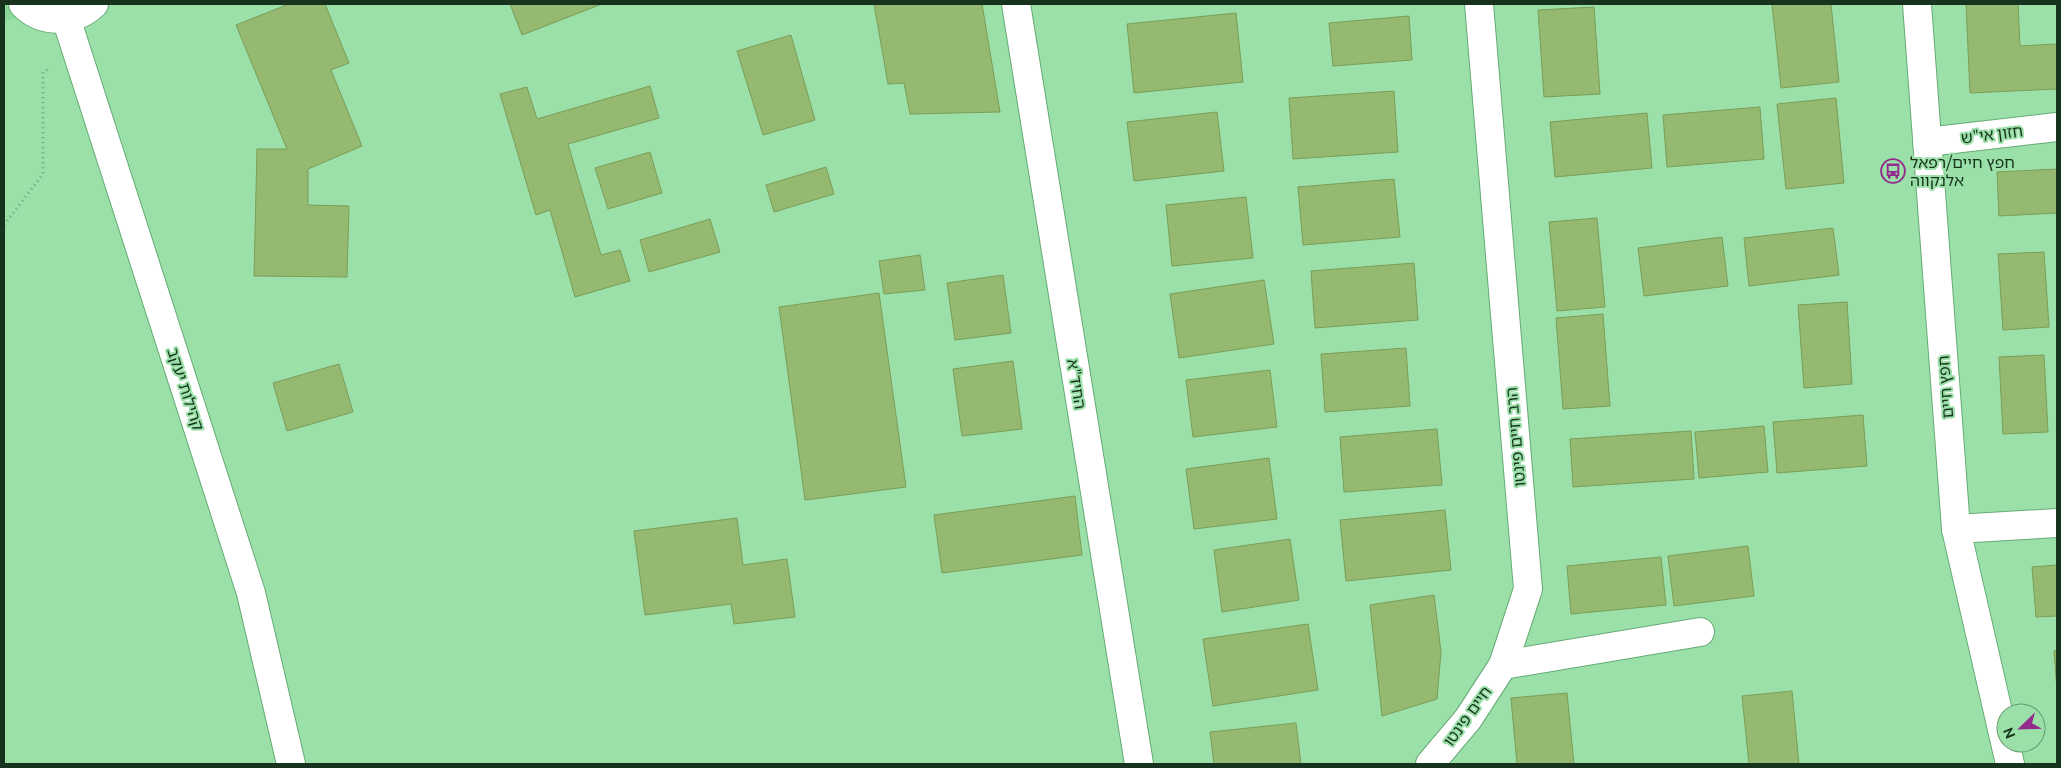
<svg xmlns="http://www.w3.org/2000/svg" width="2061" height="768" font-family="Ubuntu,'Noto Sans Hebrew',sans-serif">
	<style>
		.built { fill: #8bd89b }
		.building { fill: #95b971; stroke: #7b9d57 }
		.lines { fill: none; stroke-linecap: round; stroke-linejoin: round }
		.street-casing { stroke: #66aa75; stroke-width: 30 }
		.secondary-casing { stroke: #66aa75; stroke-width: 30 }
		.path { stroke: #6da579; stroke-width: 3; stroke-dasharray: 1 4; stroke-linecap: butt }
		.street { stroke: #fff; stroke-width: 28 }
		.secondary { stroke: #fff; stroke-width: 28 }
		.labels { text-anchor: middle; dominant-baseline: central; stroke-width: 4; stroke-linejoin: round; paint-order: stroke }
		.street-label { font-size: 16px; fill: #17331e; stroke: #9ae0a8 }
		.poi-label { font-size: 16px; fill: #17331e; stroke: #9ae0a8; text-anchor: start }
	</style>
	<rect width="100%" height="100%" fill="#9ae0a8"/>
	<!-- built -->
	<polygon class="built" points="4,4 49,4 4,22"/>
	<!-- building -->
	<g class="building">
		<polygon points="289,4 325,4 349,63 331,70 362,146 308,169 308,205 349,206 347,277 254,276 257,149 287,149 236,25"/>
		<polygon points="510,4 602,4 522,35"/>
		<polygon points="874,4 982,4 1000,112 910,114 904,83 888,84"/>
		<polygon points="1772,4 1831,4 1839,82 1781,88"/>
		<polygon points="1966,4 2018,4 2020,46 2057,44 2057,89 1970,93"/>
		<polygon points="1594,7 1600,94 1544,97 1538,10"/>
		<polygon points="1236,13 1243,82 1134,93 1127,24"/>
		<polygon points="1409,16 1412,60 1333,66 1329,23"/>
		<polygon points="791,35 815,120 763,135 737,51"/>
		<polygon points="650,86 659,118 568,144 601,255 620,250 630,281 575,297 550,210 536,215 500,94 527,87 537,119"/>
		<polygon points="1394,91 1398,152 1293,159 1289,98"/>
		<polygon points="1836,98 1844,183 1786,189 1777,104"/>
		<polygon points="1760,107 1764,159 1667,167 1663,115"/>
		<polygon points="1217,112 1224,171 1134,181 1127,122"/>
		<polygon points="1647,113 1652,168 1555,177 1550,122"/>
		<polygon points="650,152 662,193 608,209 595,168"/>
		<polygon points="826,167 834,194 774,212 766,185"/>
		<polygon points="2057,169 2057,213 1999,216 1997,172"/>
		<polygon points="1394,179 1400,237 1303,245 1298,187"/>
		<polygon points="1246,197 1253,258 1172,266 1166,205"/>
		<polygon points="1597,218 1605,307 1557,311 1549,222"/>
		<polygon points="710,219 720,252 649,272 640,240"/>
		<polygon points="1833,228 1839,275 1749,286 1744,238"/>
		<polygon points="1722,237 1728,286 1644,296 1638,248"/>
		<polygon points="2044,252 2049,327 2003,330 1998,254"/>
		<polygon points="920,255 925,290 884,294 879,261"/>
		<polygon points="1414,263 1418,320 1315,328 1311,271"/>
		<polygon points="1003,275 1011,333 955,340 947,283"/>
		<polygon points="1264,280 1274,344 1179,358 1170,294"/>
		<polygon points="879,293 906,487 805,500 779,307"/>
		<polygon points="1847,302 1852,384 1804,388 1798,305"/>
		<polygon points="1603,314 1610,406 1563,409 1556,318"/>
		<polygon points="1406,348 1410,406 1325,412 1321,354"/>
		<polygon points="2044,355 2048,432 2003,434 1999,357"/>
		<polygon points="1013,361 1022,429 962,436 953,369"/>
		<polygon points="339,364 353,412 287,431 273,383"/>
		<polygon points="1270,370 1277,427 1193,437 1186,380"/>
		<polygon points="1863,415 1867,466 1777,473 1773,422"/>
		<polygon points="1764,426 1768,472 1699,478 1695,432"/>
		<polygon points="1437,429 1442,485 1344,492 1340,437"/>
		<polygon points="1691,431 1694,479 1573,487 1570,439"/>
		<polygon points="1269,458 1277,519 1194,529 1186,469"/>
		<polygon points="1075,496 1082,555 942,573 934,515"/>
		<polygon points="1445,510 1451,570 1346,581 1340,520"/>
		<polygon points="737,518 743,565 787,559 795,617 734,624 731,604 645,615 634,531"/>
		<polygon points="1290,539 1299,600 1222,612 1214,550"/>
		<polygon points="1748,546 1754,596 1674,606 1668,556"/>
		<polygon points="1661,557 1666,605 1571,614 1567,566"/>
		<polygon points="2057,565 2057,616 2036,617 2032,567"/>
		<polygon points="1434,595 1441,652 1437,699 1382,716 1370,605"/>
		<polygon points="1308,624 1318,690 1213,706 1203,639"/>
		<polygon points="2057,650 2057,690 2054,651"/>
		<polygon points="1792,691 1799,764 1749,764 1742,696"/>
		<polygon points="1567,693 1574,764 1517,764 1511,698"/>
		<polygon points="1296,723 1301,764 1214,764 1210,732"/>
	</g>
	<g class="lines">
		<!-- street casing -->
		<g class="street-casing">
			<g id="street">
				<polyline points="1917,4 1956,529 2010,764"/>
				<polyline points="66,18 251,593 291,764"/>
				<polyline points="1927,142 2057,127"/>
				<polyline points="1956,529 2057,523"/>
				<polyline points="1503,665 1700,632"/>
				<polyline points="1430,764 1468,719 1503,665 1528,589 1479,4"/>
			</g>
		</g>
		<!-- secondary casing -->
		<g class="secondary-casing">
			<g id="secondary">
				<path d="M23,4C42,24 74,23 94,4"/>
				<polyline points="1016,4 1139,764"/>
			</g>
		</g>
		<!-- path -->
		<polyline class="path" points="4,225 43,174 43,72 51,68"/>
		<!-- street -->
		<use href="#street" class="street"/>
		<!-- secondary -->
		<use href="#secondary" class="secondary"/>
	</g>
	<!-- icons -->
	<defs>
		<g id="bus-ring" transform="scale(1.25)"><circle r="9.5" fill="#9ae0a8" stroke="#932a8e" stroke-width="1.5"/><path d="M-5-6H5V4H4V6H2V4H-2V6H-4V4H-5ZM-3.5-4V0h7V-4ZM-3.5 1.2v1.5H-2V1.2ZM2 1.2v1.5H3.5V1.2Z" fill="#932a8e"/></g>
	</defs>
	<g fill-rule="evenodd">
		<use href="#bus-ring" x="1893" y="171"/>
	</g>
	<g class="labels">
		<!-- street labels -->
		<g class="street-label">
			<text transform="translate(1992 134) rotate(-7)">חזון אי"ש</text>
			<text transform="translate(1077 384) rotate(81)">החיד"א</text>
			<text transform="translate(1945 387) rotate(-94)">חפץ חיים</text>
			<text transform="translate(186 389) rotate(72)">קהילות יעקב</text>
			<text transform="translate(1515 437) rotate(-95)">הרב חיים פינטו</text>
			<text transform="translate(1467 716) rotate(-54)">חיים פינטו</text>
		</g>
		<!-- poi labels -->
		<g class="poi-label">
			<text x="1910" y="162">חפץ חיים/רפאל<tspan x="1910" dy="18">אלנקווה</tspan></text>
		</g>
	</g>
	<!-- border -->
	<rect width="2061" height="768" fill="none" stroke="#17331e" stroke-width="10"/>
	<!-- north arrow -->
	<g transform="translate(2021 728) rotate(247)"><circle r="24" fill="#9ae0a8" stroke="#669b71"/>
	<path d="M0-4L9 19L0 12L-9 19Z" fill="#932a8e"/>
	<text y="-8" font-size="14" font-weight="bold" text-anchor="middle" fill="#17331e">N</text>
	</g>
</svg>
